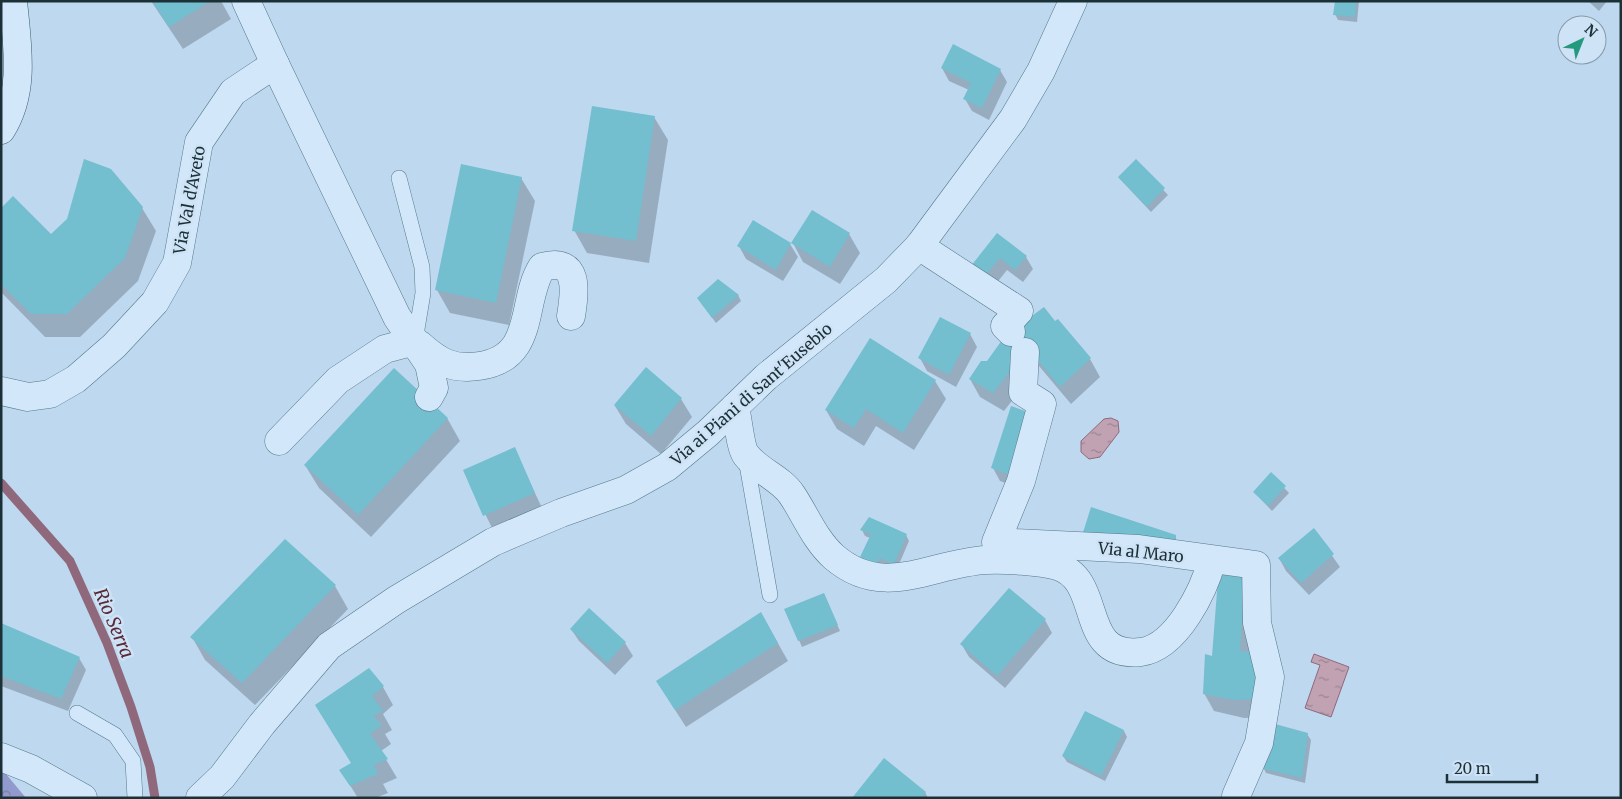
<svg xmlns="http://www.w3.org/2000/svg" width="1622" height="799" font-family="Merriweather,serif">
	<style>
		.forest { fill: url(#forest-crowns) }
		.water { fill: url(#water-ripples); stroke: #8f697b }
		.shadow { fill: #0003 }
		.lines { fill: none; stroke-linecap: round; stroke-linejoin: round }
		.stream { stroke: #8f697b; stroke-width: 9 }
		.building { fill: #73becf }
		.lane-casing { stroke: #567988; stroke-width: 16 }
		.street-casing { stroke: #567988; stroke-width: 29 }
		.secondary-casing { stroke: #3a5d6a; stroke-width: 29 }
		.lane { stroke: #d2e7fa; stroke-width: 15 }
		.street { stroke: #d2e7fa; stroke-width: 28 }
		.secondary { stroke: #d2e7fa; stroke-width: 28 }
		.labels { text-anchor: middle; dominant-baseline: central; stroke-width: 5; stroke-linejoin: round; paint-order: stroke }
		.street-label { font-size: 16px; fill: #1c3037; stroke: #cee3f6 }
		.water-label { font-size: 18px; font-style: italic; fill: #582a37; stroke: #cee3f6 }
	</style>
	<defs>
		<pattern id="forest-crowns" width="20" height="18" patternUnits="userSpaceOnUse" patternTransform="scale(1.25)"><rect width="20" height="18" fill="#9299cd"/><path d="M2 6a3 3 0 1 1 6 0M12 15a3 3 0 1 1 6 0" fill="none" stroke="#767da7"/></pattern>
		<pattern id="water-ripples" width="26" height="14" patternUnits="userSpaceOnUse" patternTransform="scale(1.25)"><rect width="26" height="14" fill="#c1a2b2"/><path d="M2 4q2-2 4 0t4 0M15 11q2-2 4 0t4 0" fill="none" stroke="#9c8492"/></pattern>
	</defs>
	<rect width="100%" height="100%" fill="#bed8ef"/>
	<!-- forest -->
	<polygon class="forest" points="1,768 26,798 1,798"/>
	<!-- water -->
	<g class="water">
		<polygon points="1111,418 1118,421 1119,432 1100,457 1089,459 1081,452 1081,441 1104,419"/>
		<polygon points="1314,654 1349,667 1331,717 1305,708 1320,665 1311,662"/>
	</g>
	<!-- shadow -->
	<g class="shadow">
		<polygon points="151,1 221,1 231,19 183,49"/>
		<polygon points="1336,1 1359,1 1357,22 1338,20 1335,14"/>
		<polygon points="1588,1 1607,1 1599,11"/>
		<polygon points="942,68 1000,70 1007,82 989,120 972,111 965,99 969,90 949,81"/>
		<polygon points="654,117 668,140 649,263 587,253 574,230"/>
		<polygon points="1136,161 1168,195 1151,212 1119,178"/>
		<polygon points="521,178 535,201 509,325 450,313 437,290"/>
		<polygon points="142,208 156,231 138,281 80,337 45,337 1,292 1,209 51,236"/>
		<polygon points="753,222 790,244 798,257 783,281 746,259 739,246"/>
		<polygon points="849,234 860,253 840,284 803,262 793,243"/>
		<polygon points="998,235 1026,257 1033,269 1023,282 1007,270 988,294 976,284"/>
		<polygon points="738,295 741,301 716,323 702,304"/>
		<polygon points="941,319 970,334 977,347 956,387 927,371 920,358"/>
		<polygon points="1090,359 1100,377 1071,404 1039,366 1004,411 980,397 970,379 988,363"/>
		<polygon points="646,369 681,399 692,417 661,454 626,424 615,406"/>
		<polygon points="935,381 946,399 914,450 876,426 864,446 837,429 826,410"/>
		<polygon points="1035,416 1025,490 1000,481 993,468"/>
		<polygon points="447,418 460,441 371,537 319,488 305,465"/>
		<polygon points="514,449 544,512 495,534 464,471"/>
		<polygon points="1271,474 1289,493 1272,511 1254,492"/>
		<polygon points="862,530 906,535 909,541 897,569 865,563 862,557 870,538 865,536"/>
		<polygon points="1314,530 1340,567 1309,595 1286,571 1279,558"/>
		<polygon points="1246,571 1265,717 1244,718 1214,711 1204,693 1213,657"/>
		<polygon points="335,586 348,609 255,705 205,660 192,637"/>
		<polygon points="1009,589 1045,620 1052,633 1005,688 969,657 962,645"/>
		<polygon points="824,594 840,631 802,647 786,610"/>
		<polygon points="589,610 625,643 633,656 615,675 579,641 571,629"/>
		<polygon points="1,624 79,658 86,670 68,711 1,686"/>
		<polygon points="771,631 788,661 686,727 668,699"/>
		<polygon points="369,670 383,687 393,705 383,714 392,730 385,734 391,744 381,751 397,778 383,784 388,793 375,798 358,798 341,771 352,764"/>
		<polygon points="1085,712 1124,731 1127,737 1105,781 1067,762 1063,756"/>
		<polygon points="1307,734 1311,740 1305,783 1266,773 1263,767"/>
		<polygon points="925,792 928,798 854,798"/>
	</g>
	<g class="lines">
		<!-- stream -->
		<polyline class="stream" points="1,483 70,561 107,643 131,707 150,767 155,798"/>
	</g>
	<!-- building -->
	<g class="building">
		<polygon points="152,1 210,1 169,27"/>
		<polygon points="1335,1 1356,1 1355,17 1333,15"/>
		<polygon points="953,44 1001,69 982,108 963,99 971,83 941,68"/>
		<polygon points="592,106 655,116 636,241 572,231"/>
		<polygon points="84,159 111,169 143,207 125,258 67,314 31,314 1,284 1,208 13,196 51,234 67,219"/>
		<polygon points="1136,159 1165,188 1147,207 1118,177"/>
		<polygon points="461,164 522,177 496,303 435,290"/>
		<polygon points="812,210 850,233 830,267 791,243"/>
		<polygon points="753,220 791,243 776,270 737,246"/>
		<polygon points="997,233 1027,256 1015,270 1000,258 980,282 967,271"/>
		<polygon points="718,279 739,295 712,318 697,298"/>
		<polygon points="1044,307 1055,321 1058,319 1091,358 1060,387 1028,349 993,393 969,379 981,361 987,361 1005,336"/>
		<polygon points="940,317 971,333 949,375 918,358"/>
		<polygon points="870,338 936,380 903,433 866,409 854,428 825,410"/>
		<polygon points="646,367 682,398 651,436 614,405"/>
		<polygon points="394,368 448,418 358,515 304,465"/>
		<polygon points="1011,406 1036,415 1018,478 991,468"/>
		<polygon points="515,447 535,493 483,516 463,470"/>
		<polygon points="1271,472 1286,486 1268,506 1253,492"/>
		<polygon points="1091,507 1176,535 1176,552 1080,542"/>
		<polygon points="869,517 907,534 894,564 879,558 877,565 860,557 871,534 860,530"/>
		<polygon points="1314,528 1334,554 1301,583 1278,558"/>
		<polygon points="285,539 336,585 242,683 190,637"/>
		<polygon points="1219,566 1246,570 1240,651 1259,653 1256,699 1233,700 1203,694 1205,654 1212,656"/>
		<polygon points="1009,588 1046,619 997,676 960,644"/>
		<polygon points="824,593 838,625 798,641 784,609"/>
		<polygon points="589,608 626,642 607,663 570,629"/>
		<polygon points="761,612 778,643 675,710 656,681"/>
		<polygon points="1,623 80,657 61,699 1,676"/>
		<polygon points="369,668 384,686 372,696 383,711 373,716 382,725 370,734 388,759 374,765 378,774 350,786 339,770 351,763 315,705"/>
		<polygon points="1085,711 1124,730 1101,776 1062,756"/>
		<polygon points="1275,724 1308,733 1302,778 1261,768"/>
		<polygon points="884,758 926,792 921,798 852,798"/>
	</g>
	<g class="lines">
		<!-- lane casing -->
		<g class="lane-casing">
			<g id="lane">
				<polyline points="399,178 422,267 423,293 415,341"/>
				<polyline points="746,459 770,595"/>
				<polyline points="77,713 115,735 133,761 135,798"/>
			</g>
		</g>
		<!-- street casing -->
		<g class="street-casing">
			<g id="street">
				<polyline points="246,1 275,64"/>
				<polyline points="919,246 1019,311 1005,326 1011,332"/>
				<path d="M420,345C439,362 453,370 479,366C537,358 520,302 542,267C580,256 575,292 571,316"/>
				<polyline points="1025,352 1023,392 1042,404 1021,481 996,542 1139,549 1256,565 1257,623 1270,677 1259,743 1236,796"/>
				<polyline points="1,391 28,397 50,394 76,379 114,346 155,302 177,263 199,142 233,92 275,64 397,317 429,364 434,388 429,397"/>
				<path d="M735,407C738,418 740,447 746,455C758,471 781,478 792,495C806,516 815,540 834,557C884,600 931,563 986,560C1002,559 1041,561 1057,566C1105,580 1076,659 1141,652C1177,647 1204,590 1212,560"/>
				<polyline points="279,441 338,380 385,349 415,341"/>
				<polyline points="1,757 31,769 83,798"/>
				<polyline points="200,798 222,777 262,724 329,646 396,600 493,542 561,513 626,490 667,467 708,433 766,377 886,280 919,246 1013,119 1041,71 1073,1"/>
			</g>
		</g>
		<!-- secondary casing -->
		<g class="secondary-casing">
			<path id="secondary" d="M1,130C26,91 17,44 13,1"/>
		</g>
		<!-- lane -->
		<use href="#lane" class="lane"/>
		<!-- street -->
		<use href="#street" class="street"/>
		<!-- secondary -->
		<use href="#secondary" class="secondary"/>
	</g>
	<g class="labels">
		<!-- street labels -->
		<g class="street-label">
			<text transform="translate(189 200) rotate(-79)">Via Val d'Aveto</text>
			<text transform="translate(751 394) rotate(-41)">Via ai Piani di Sant'Eusebio</text>
			<text transform="translate(1141 552) rotate(6)">Via al Maro</text>
		</g>
		<!-- water labels -->
		<g class="water-label">
			<text transform="translate(114 623) rotate(67)">Rio Serra</text>
		</g>
	</g>
	<!-- border -->
	<rect width="1622" height="799" fill="none" stroke="#1c3037" stroke-width="5"/>
	<!-- north arrow -->
	<g transform="translate(1582 40) rotate(43)"><circle r="24" fill="#cee3f6" stroke="#879baa"/>
	<path d="M0-4L9 19L0 12L-9 19Z" fill="#24997e"/>
	<text y="-8" font-size="14" font-weight="bold" text-anchor="middle" fill="#1c3037">N</text>
	</g>
	<!-- scale -->
	<path d="M1447 774v8h90v-8" fill="none" stroke="#1c3037" stroke-width="2.5"/>
	<text x="1454" y="774" font-size="15" fill="#1c3037" stroke="#cee3f6" stroke-width="4" paint-order="stroke">20 m</text>
</svg>
